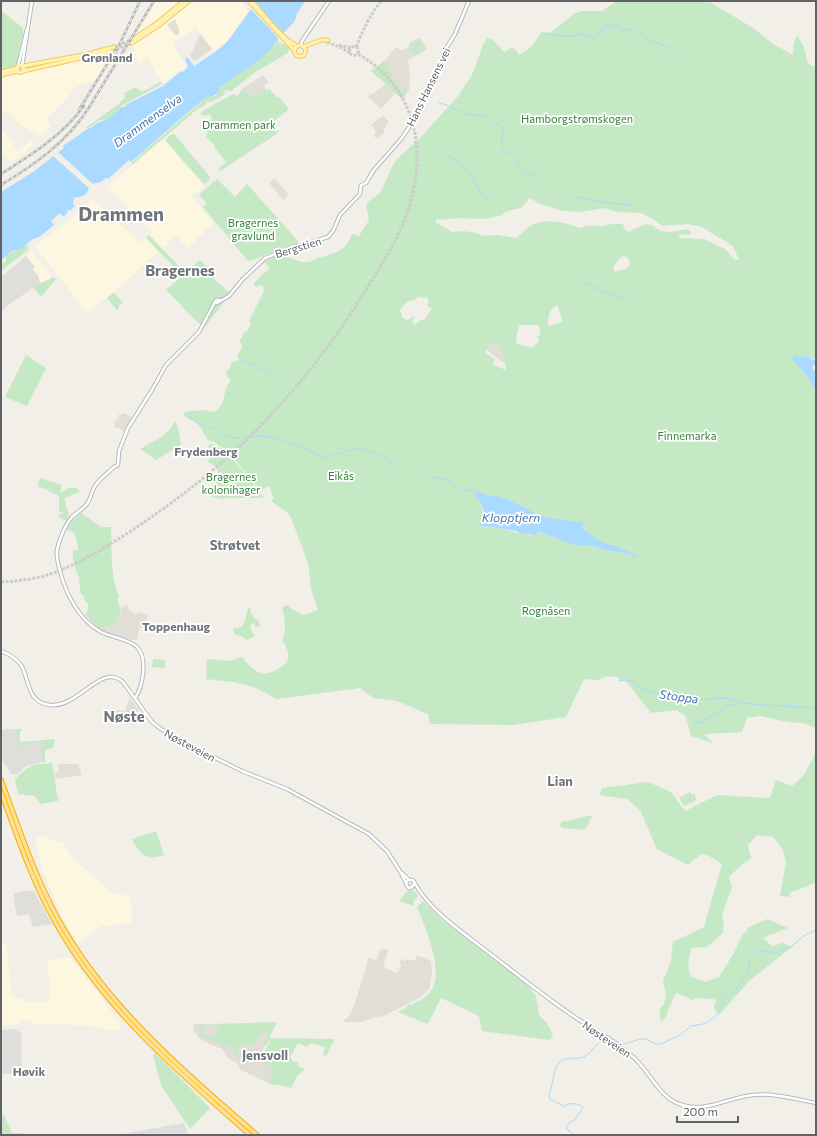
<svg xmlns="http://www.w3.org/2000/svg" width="817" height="1136" font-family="Commissioner,sans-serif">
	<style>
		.commercial { fill: #fef7e0 }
		.industrial { fill: #e0deda }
		.education { fill: #e1ded6 }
		.green { fill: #c5e8c5; fill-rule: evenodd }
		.water { fill: #aadaff }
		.pier { fill: #f1efe8 }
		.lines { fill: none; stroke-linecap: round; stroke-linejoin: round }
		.stream { stroke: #aadaff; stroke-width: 1 }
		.primary-tunnel { stroke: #ccccc8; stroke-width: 3; stroke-dasharray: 3 1.5; stroke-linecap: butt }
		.secondary-casing { stroke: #b6babf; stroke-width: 4.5 }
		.primary-casing { stroke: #f2c960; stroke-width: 5 }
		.highway-casing { stroke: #f9ab00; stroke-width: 5.5 }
		.secondary { stroke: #fff; stroke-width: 2.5 }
		.primary { stroke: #fff2af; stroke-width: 3 }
		.highway { stroke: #fde293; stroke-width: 3.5 }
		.rail-casing { stroke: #b6b7b8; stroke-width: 2.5 }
		.rail { stroke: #fff; stroke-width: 1; stroke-dasharray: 3; stroke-linecap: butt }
		.labels { text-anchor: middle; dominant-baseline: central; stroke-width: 3.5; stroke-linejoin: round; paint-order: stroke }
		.street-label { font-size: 11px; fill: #5f6368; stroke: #fff }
		.park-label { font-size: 11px; fill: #348238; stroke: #fff }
		.neighbourhood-label { font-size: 12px; font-weight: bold; fill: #70757a; stroke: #fff }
		.water-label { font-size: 12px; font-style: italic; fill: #4174aa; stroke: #fff }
		.quarter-label { font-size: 13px; font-weight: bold; fill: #70757a; stroke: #fff }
		.district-label { font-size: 15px; font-weight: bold; fill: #70757a; stroke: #fff }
		.town-label { font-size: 19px; font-weight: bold; fill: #70757a; stroke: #fff }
	</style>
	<rect width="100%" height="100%" fill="#f1efe8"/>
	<!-- commercial -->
	<g class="commercial">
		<polygon points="156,1 181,1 161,17 137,32"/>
		<polygon points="192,1 240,1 248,11 248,13 227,42 217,50 214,50 195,27 173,44 186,67 164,83 156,74 148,58 139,63 132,46 159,28"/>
		<polygon points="112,53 107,63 97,80 75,87 68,97 45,120 51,126 41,136 36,135 21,125 9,113 1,113 1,77"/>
		<polygon points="5,131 16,149 19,151 31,140 34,143 23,155 12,162 1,153 1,133"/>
		<polygon points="163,139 204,186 192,197 213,223 188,248 176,236 116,290 87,313 35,246 71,219 92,199 141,243 152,232 107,187"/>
		<polygon points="32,251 51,276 51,277 41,283 37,273 36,273 33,269 34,267 26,256"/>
		<polygon points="42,836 64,844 72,857 107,889 116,894 129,896 133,914 131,923 102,926 78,943 62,917 43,871 35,840"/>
		<polygon points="1,943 6,943 12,998 23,999 24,1003 50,1001 48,960 70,957 100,995 121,1026 118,1031 82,1025 36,1024 30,1021 22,1020 19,1023 11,1025 1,1026"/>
	</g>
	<!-- industrial -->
	<g class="industrial">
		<polygon points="26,256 35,267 33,269 36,274 37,273 40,283 7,306 1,313 1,277"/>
		<polygon points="7,729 16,729 21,744 43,742 44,762 26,766 16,775 12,774 1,759 1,730"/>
		<polygon points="24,891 34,891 52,924 33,927 29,914 17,916 13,895 14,893"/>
		<polygon points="14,1029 21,1033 22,1074 1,1074 1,1030"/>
		<polygon points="184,1123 188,1135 116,1135"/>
	</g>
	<!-- education -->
	<g class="education">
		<polygon points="175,19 180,33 176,36 167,25"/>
		<polygon points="200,34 212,49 195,61 190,56"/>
		<polygon points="420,38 427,49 420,54 412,57 412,59 408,60 410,77 409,90 403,100 395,93 381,109 368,97 370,94 375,94 374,93 386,84 373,70 385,60 396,47 400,50 405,49 408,47 410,42"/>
		<polygon points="263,75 269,82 264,85 266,90 254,98 251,98 243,88"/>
		<polygon points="383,115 389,122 383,130 385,132 377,139 374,136 376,131 371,125"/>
		<polygon points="275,178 289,195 283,200 269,183"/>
		<polygon points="495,342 498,343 498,345 502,348 505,360 503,363 486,349 490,343"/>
		<polygon points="124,413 132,418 124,432 118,427 116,428 115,427 114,421 117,420 119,417 118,415"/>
		<polygon points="127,604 129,610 136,614 140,612 148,616 145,622 150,626 149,628 147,626 139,628 137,640 128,639 113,636 101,630 90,622 100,628 115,624 121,613 121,608 125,606"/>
		<polygon points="130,698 139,710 135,724 131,723 127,725 125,723 113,719 115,710 126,711 126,707"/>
		<polygon points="58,764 78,764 82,775 55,779 54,773 59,772"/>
		<polygon points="383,948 388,950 383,967 397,973 401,966 401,964 399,963 401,959 405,961 407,959 415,961 417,955 431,961 432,972 429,989 421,997 384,1016 377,1017 361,1022 344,1022 343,1021 349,1016 353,1009 367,965 368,958 376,960 380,950 382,951"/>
		<polygon points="276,1023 260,1055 260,1057 281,1068 270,1084 241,1070 237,1064 227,1057 222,1049 203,1041 198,1037 193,1029 194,1024"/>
	</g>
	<!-- green -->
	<g class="green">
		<path d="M617,1H708L753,28L773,44L793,55L794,43L797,35L804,47L807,61L810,65L816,67V361L810,357L803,356L792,359L807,376L816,391V728L804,723L788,722L760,716L747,718L742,732L704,734L713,743L691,736L686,717L677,710L651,713L625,680L619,682L620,678C612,676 605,675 599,680L584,679L566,717L513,725L430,724L428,714L397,701L373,698L360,688L277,699L254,687L233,682L206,679L207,659L229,661L242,657C247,663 251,668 258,672C264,675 270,673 276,670C292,663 291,654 282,640C287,630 285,619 282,607L288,605L290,608L304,615L318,610L311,589L308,563L291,518L288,513L271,501L274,498L269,486L260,491L237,462L229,453L216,443L208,440L199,425L183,415L185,412C191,411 198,410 204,410C207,411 213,413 216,411C227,404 222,388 231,381L225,373L229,369L232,362L239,360L238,354L242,348V344L239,342L245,331L247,332L251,324L249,321L264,291L263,286L259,285L256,287L253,284L263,274L270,269L264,261L285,252L287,257C294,259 301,263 309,262C312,261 315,259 318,258C334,254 346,251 352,234L359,236L369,220L366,205L369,201L380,193L395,161L422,136L458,96L472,75L483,45L487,38L493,40L504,52L512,47L517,51L518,54C529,53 536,40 542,32L550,33L574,14L581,11H602ZM530,198L540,204L563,211L581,212L604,208L617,212L641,213L653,219L663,226L688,224L702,227L733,246L739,260H735L725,249L704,239L678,238L680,235L691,234V232L687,229L670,232L660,231L652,225L646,224L628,232L624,229L623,224C615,223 609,225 601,226C593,226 587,225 579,228C565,222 543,217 529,227C524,230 521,234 517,238L498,235L483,236L476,233L463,231L452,232L435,222L437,219L441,220L458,218L484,219L503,215L504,212L521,208ZM624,256L628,258L630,262L628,268L615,272L613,268C616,263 619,258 624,256ZM418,296L422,298L426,297L429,301L427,305L432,309L424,320H421L414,325L412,321L415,317L413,316L410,319L405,320L404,318H402L401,312L399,311L407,302L415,300ZM557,305L563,321L548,327C548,317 548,310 557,305ZM519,325H537L540,328V335H538L539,341L533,348L517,344L516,339ZM495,342L499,344L498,345L502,348L506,370L493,365L495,359L485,353L489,344ZM477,491L490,496H497L508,499L539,515L558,519L582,522C579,539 624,549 636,555L632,556L619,552L609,551L590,545H575L538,531L537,533L539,535C529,536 520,533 511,531C500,528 489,527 478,526L479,523L484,521L489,523L491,521L482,511L480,501L474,496Z"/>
		<path d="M1,12L4,13L23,28V39H22L19,51L21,50C17,67 18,66 1,71Z"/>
		<polygon points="278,39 279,43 284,44 289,48 288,53 257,71 231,91 225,90 224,95 211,102 207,101 206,105 195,111 133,164 131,163 207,97 216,96 220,88 226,83 262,58 274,46 274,43"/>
		<polygon points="420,40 424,48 413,54 409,47"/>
		<path d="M384,61V63L386,65H390V73H392V79L396,80L397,89L402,91L407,86L408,87C405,93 405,95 399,96L371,71Z"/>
		<path d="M160,82L162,84L160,85L121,106C119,112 106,122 99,120L88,128H85L119,104V103L125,98L124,93L136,87L139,90L144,91Z"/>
		<polygon points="243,88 251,98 253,97 254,98 266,90 269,89 277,97 279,97 289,109 273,122 279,131 275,135 220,171 218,169 226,162 214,147 215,146 206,137 208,132 204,129 211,123 210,121 212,118 209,114 203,116 201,112 233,94 238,96"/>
		<polygon points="172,134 174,134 210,177 210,179 205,184 203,183 166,141 167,138"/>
		<polygon points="217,179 235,197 247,184 298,241 298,244 267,254 251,261 248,261 203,207 207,203 199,195"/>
		<polygon points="149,235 178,265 186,272 200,260 212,271 215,280 231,294 224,299 224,302 204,328 184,309 182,306 166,290 181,277 175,268 146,238"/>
		<polygon points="26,245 29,249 1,271 1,262 4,263 6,261 6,258 4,257"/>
		<polygon points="54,277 56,279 41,297 33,287"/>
		<polygon points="114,292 123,303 118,306 119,308 117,310 107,298"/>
		<polygon points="26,355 46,368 27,406 5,397"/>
		<path d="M175,421L179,431L181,445L156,460L140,449C154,441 168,436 175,421Z"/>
		<path d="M211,444C228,447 253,485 264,498H225L222,499L209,496L218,473L217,467L208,462L211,450L207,447Z"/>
		<polygon points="41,478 61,485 61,493 69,488 77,488 79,492 65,498 66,507 69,515 67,521 60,518 59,515 64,512 59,512 59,496 41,487 38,487 39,479"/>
		<path d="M81,513L101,527H111C112,548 110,577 119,596L117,600C123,612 121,614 115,624L100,628L93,623L85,614C90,608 90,604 83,599L85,597L81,594L79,581L80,580C76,570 72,561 73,550H78L77,542L74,533L67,529L72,521Z"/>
		<path d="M249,607H250L251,613L256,620L259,618L258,621L261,627L255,626L253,623L251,624L250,627L254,636L252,638L246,640L241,636L234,634L233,629L235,628H240C248,620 244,616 249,607Z"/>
		<polygon points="153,659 165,660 165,668 152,667"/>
		<polygon points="15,729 22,729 19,736 21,742 55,739 53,748 45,750 45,762 43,762 41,748 43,747 42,742 25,744 22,746 20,747 20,743 17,743 17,737 18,737"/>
		<path d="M815,754L816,882L803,888L791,892L789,897L780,896L786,862L783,850L773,837L757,835L748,845L751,858L740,866L729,877L732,887L722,915L724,924L723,933L707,947L691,948L688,965L690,976L705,982L719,977L734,953L742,936L749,927L767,919L788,928L763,938L772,946L783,943L792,947L749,981L719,1015L714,1008L716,1001L714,999L695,998L693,1000L676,993L675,994L666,1016L661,1023C660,1015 658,1009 664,1004L666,995L663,981L671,961L673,942L704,927L722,864L709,856L701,854L688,865L657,849L640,810L627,799L599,795L602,788L648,782L671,792L685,811L717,795L770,798L776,780L792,786L804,775Z"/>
		<path d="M52,763L58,801L40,804L35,796L18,794L15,780C27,765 34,764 52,763Z"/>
		<polygon points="690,792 692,795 694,793 697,800 684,806 679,798"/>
		<polygon points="593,815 585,830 562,828 560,825 562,822"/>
		<path d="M156,831L164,855C147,861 139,854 132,839Z"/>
		<polygon points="408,890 414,891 419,896 413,901 415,906 399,901"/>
		<path d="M423,901L443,921L513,973L529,987L536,996L539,1015L547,1023L553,1035L550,1040L482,1031L479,1016L441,998L428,1024L398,1012L407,1007L408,1004L411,1005C418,1001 426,998 431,991C445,971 425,927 417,907Z"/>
		<polygon points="275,1022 276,1024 269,1038 334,1039 334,1040 326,1056 323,1055 325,1047 310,1043 307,1047 298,1043 290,1057 294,1062 299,1062 298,1066 304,1069 302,1072 297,1076 291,1088 285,1086 270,1084 268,1082 275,1070 266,1064 265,1061 267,1058 263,1054 270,1041 269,1040 266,1046 263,1044 270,1030 267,1029 265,1034 262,1033 253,1046 241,1045 237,1052 247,1055 248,1058 246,1060 235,1055 233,1052 235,1048 203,1037 197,1029 201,1030 202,1033 204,1035 216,1035 218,1032 218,1027 215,1025 205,1025 202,1029 196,1027 195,1025"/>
		<polygon points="155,1053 210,1108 190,1129 161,1085 153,1055"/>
		<polygon points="4,1115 12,1133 23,1133 22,1135 2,1135 1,1116"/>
	</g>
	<!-- water -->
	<g class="water">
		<path d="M257,1H305L296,15L297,16L294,22L274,43V46L262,58L220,87L218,93L213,96L207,97L193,108L131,162L129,160L108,179L106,178L101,182L92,184C83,195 91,195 74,198L73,204L75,206L71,210H68L67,213L63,217L60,213L51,221L54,225L39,237L33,239L22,248L11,252L1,260V192L33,172L64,148L63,146L89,128H91C95,123 100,122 105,120C110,118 119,111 121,107H124L127,104L163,86L181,71L183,72L188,67L185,59L187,57L194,66L215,52L227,42Z"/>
		<path d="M795,355L799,358C806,353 810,359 816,361V366L814,365L812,367L816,374V391L807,376L792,359Z"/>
		<path d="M477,491L490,496H497L508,499L539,515L557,519L583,522L582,527C595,544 618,545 636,555L637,557L619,552L609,551L590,545H574L538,531L537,533L539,536L528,534H522L516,531L492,527L478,526L479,523L484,521L489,523L491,521L485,516L480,501L474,496Z"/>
	</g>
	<!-- pier -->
	<g class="pier">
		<polygon points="254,2 285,35 280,40 250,8"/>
		<polygon points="57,151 94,185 91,190 52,155"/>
	</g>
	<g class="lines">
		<!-- stream -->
		<g class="stream">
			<path d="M546,33C559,37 570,37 583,34L587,36L595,37L606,27L617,25L622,30L635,29C638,34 646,35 649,41C657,41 669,48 677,51"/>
			<polyline points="430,97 431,97"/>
			<polyline points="439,103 442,104"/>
			<polyline points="444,104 462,112"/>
			<polyline points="464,113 468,115 484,115"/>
			<path d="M486,116L491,118L493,122L501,126L504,132C502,138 498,146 505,151C506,152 509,152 511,153C515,156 518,163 520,167"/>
			<path d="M443,152C451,158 469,167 471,176L483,196L489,199"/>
			<polyline points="521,169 530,175 534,175 538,180"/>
			<polyline points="574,196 607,203 623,204 636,206"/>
			<polyline points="584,283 622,299"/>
			<polyline points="629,300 631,300"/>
			<polyline points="237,357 278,378"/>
			<polyline points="187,415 200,424 213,429"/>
			<path d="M219,433C239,442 244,436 262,436C281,437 307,449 324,458L357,448L380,455L396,465"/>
			<polyline points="422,475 429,475"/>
			<polyline points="432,477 447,480 464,491"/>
			<polyline points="465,490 476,492"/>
			<polyline points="619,680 631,681 641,688 656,694 675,694 687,699 696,700 727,698 743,703 765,705 816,708"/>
			<polyline points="694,723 702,722 728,706 741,703"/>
			<path d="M574,1135L566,1128L569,1123L575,1120L583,1107C576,1102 571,1103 563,1106L550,1099L549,1095C553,1086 553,1068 560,1062C566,1056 576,1060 584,1057C590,1054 601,1040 606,1034L620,1043L625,1044L640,1039H646L655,1044H661L680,1035L691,1026L703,1024L708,1022L715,1016L721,1009L724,997L734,992L740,984L748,972L750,960L758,950L777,953L790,947L805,935L816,930"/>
		</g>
		<!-- primary-tunnel -->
		<g class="primary-tunnel">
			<polyline points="327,42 342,48 350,53"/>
			<polyline points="339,45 351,48"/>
			<circle cx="354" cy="51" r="4.5"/>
			<polyline points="114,47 133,39"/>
			<path d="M356,47C363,30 370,15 381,1"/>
			<polyline points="112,51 132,43"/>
			<path d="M1,582C23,581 43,578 63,569C83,561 102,549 120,538C161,512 201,482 237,449C291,398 337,339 375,275C389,253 403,229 410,204C427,145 414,86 358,54"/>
		</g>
		<!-- secondary casing -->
		<g class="secondary-casing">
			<g id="secondary">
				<polyline points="301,46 302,41 329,1"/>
				<polyline points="18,66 27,29"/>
				<polyline points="22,66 32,1"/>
				<polyline points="214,303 217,303 229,296 242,280 265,258 286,250 328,237 333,231 340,215 360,194 361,185 366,183 373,171 402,138 415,118 434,78 445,50 455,34 469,1"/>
				<path d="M1,651C9,654 16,658 21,665C30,680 26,702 50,705C79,708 101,662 123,682L152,722L161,729L189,745L242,771L287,789L369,834L387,851L401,873L406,883"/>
				<path d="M135,698C143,687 148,658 137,647C131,640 111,637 101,632C79,620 66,594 60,571C58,564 56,557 57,550C59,540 65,525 72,517C76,513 82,510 86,505C91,500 91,492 95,486C99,479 108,473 114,467L118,465L119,451L128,428L152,390L166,365L199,332L216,300H221"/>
				<polyline points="402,873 409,880"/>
				<path d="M414,884L412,887L409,888L407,886L406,883L408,880H413C428,909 458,929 484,949C511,970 538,991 566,1011C587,1026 611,1039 631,1055C650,1070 658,1098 682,1105C705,1113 730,1097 753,1095C774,1093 796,1099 816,1103"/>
			</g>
		</g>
		<!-- primary casing -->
		<g class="primary-casing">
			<g id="primary">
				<polyline points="249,1 294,50"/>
				<path d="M252,1C263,14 282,39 297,46"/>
				<polyline points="133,39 156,24 184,1"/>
				<polyline points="132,43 158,26 189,1"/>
				<circle cx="300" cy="51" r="5.5"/>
				<polyline points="303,47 321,40 328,40"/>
				<circle cx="20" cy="69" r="3.5"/>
				<polyline points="23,66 88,54 114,47"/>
				<polyline points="23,71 112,51"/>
				<polyline points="1,72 17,68"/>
				<polyline points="1,75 18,71"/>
			</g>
		</g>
		<!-- highway casing -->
		<g class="highway-casing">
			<g id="highway">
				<path d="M1,780C18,825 33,872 56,915C103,1003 182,1070 257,1135"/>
				<path d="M1,792C17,835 31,878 53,918C100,1005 176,1070 250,1135"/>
			</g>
		</g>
		<!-- secondary -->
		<use href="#secondary" class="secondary"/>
		<!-- primary -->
		<use href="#primary" class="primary"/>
		<!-- highway -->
		<use href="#highway" class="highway"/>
		<!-- rail casing -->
		<g class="rail-casing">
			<g id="rail">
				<polyline points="115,54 140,1"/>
				<polyline points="79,110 117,48"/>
				<path d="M1,174C31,155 63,135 84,106"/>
				<path d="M1,185C34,165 67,142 88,109L154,1"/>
			</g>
		</g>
		<!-- rail -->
		<use href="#rail" class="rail"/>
	</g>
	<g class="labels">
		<!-- street labels -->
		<g class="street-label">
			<text transform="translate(428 87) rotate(-64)">Hans Hansens vei</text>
			<text transform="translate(298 247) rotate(-17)">Bergstien</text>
			<text transform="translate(190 745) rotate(28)">Nøsteveien</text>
			<text transform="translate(607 1039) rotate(34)">Nøsteveien</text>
		</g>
		<!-- park labels -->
		<g class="park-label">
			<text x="577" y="118">Hamborgstrømskogen</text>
			<text x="239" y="124">Drammen park</text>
			<text x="253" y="222">Bragernes<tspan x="253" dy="13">gravlund</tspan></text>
			<text x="687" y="435">Finnemarka</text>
			<text x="341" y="475">Eikås</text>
			<text x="231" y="476">Bragernes<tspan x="231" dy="13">kolonihager</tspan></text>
			<text x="546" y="610">Rognåsen</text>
		</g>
		<!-- neighbourhood labels -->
		<g class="neighbourhood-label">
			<text x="107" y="57">Grønland</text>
			<text x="206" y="451">Frydenberg</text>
			<text x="176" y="626">Toppenhaug</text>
			<text x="29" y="1071">Høvik</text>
		</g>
		<!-- water labels -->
		<g class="water-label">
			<text transform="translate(147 120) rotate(-36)">Drammenselva</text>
			<text x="511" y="517">Klopptjern</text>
			<text transform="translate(679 696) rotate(8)">Stoppa</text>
		</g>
		<!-- quarter labels -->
		<g class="quarter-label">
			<text x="235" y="545">Strøtvet</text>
			<text x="560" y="781">Lian</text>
			<text x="265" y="1055">Jensvoll</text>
		</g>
		<!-- district labels -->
		<g class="district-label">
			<text x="180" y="270">Bragernes</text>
			<text x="124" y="716">Nøste</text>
		</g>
		<!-- town labels -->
		<g class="town-label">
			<text x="121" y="213">Drammen</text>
		</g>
	</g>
	<!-- border -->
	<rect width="817" height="1136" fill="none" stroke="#5f6368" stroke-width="4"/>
	<!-- scale -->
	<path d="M677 1116v6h61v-6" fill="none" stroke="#5f6368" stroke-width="2"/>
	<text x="683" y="1116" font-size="12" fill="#5f6368" stroke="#ffffff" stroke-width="3" paint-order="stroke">200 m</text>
</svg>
